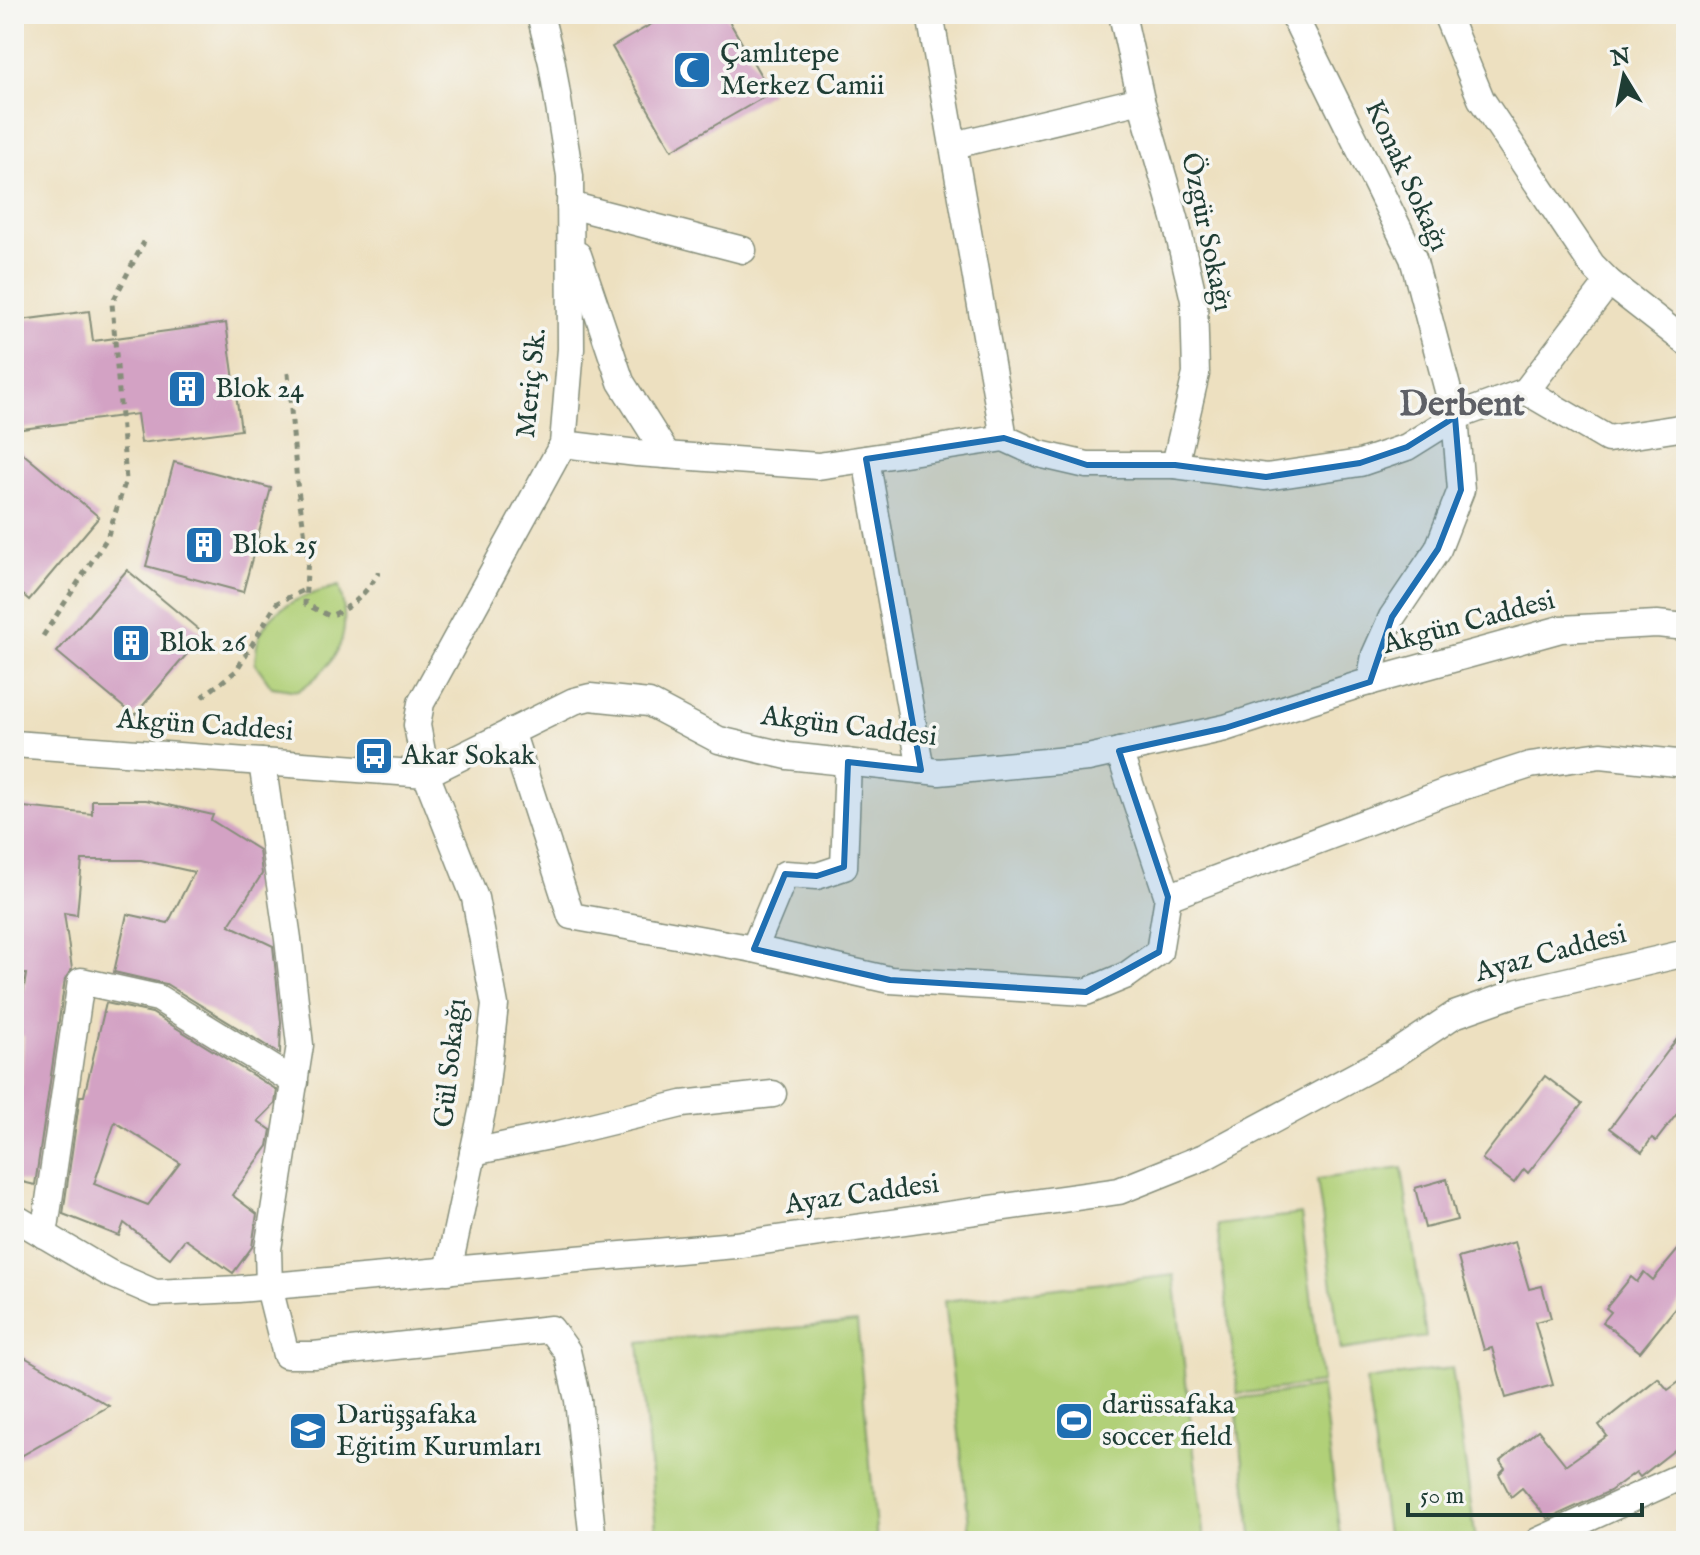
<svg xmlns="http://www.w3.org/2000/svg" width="1700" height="1555" font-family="'IM FELL English',serif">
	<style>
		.green { fill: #b1d078; stroke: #688656; stroke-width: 2 }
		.building { fill: #d3a2c4; fill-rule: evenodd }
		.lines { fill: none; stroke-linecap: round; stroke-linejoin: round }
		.street-casing { stroke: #868e7a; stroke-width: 29 }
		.path { stroke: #868e7a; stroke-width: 5; stroke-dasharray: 6 6; stroke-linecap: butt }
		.street { stroke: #fff; stroke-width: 26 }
		.marked { fill: #1f6fb2; fill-opacity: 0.2; stroke: #1f6fb2; stroke-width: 6; stroke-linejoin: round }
		.labels { text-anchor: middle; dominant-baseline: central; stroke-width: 7; stroke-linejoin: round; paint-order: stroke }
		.poi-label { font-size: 28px; fill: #1f3d34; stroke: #f6f6f2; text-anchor: start }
		.street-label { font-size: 28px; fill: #1f3d34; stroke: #f6f6f2 }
		.district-label { font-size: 36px; font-weight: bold; fill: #5e6066; stroke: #f6f6f2 }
	</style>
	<rect width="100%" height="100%" fill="#f6f6f2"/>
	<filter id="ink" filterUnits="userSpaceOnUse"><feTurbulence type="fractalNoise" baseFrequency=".0125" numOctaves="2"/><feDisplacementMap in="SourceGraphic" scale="16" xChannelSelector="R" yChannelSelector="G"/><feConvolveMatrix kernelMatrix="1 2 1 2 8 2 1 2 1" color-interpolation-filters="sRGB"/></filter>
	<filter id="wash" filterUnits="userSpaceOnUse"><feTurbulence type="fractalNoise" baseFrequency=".006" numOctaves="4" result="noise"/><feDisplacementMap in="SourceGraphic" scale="32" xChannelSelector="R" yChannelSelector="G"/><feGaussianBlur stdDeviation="1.8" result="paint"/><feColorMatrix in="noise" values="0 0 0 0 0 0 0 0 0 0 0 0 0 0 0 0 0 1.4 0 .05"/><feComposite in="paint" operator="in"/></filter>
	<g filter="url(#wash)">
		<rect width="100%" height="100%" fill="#ede0c0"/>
		<!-- green -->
		<g class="green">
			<path d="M339,586C353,634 340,663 298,691L272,687L255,663C256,655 256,645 259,637C272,604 308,594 339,586Z"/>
			<polygon points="1402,1168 1426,1337 1341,1350 1317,1179"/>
			<polygon points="1301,1214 1322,1383 1238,1394 1217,1225"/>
			<polygon points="1174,1275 1204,1541 971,1541 944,1301"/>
			<polygon points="857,1322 877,1541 657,1541 639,1342"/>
			<polygon points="1452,1368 1476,1541 1388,1541 1366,1380"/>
			<polygon points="1322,1387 1340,1536 1305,1541 1253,1541 1235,1399"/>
		</g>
		<g id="blocks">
			<!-- building -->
			<g class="building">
				<polygon points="669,14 725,14 771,93 672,150 612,47"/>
				<polygon points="89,311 93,341 226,323 241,430 141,443 137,414 14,430 14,321"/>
				<polygon points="14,446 99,517 29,600 14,587"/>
				<polygon points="174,462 271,488 243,592 146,566"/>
				<polygon points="127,570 204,634 134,716 57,652"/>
				<polygon points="92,800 146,800 213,815 211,820 259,850 262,874 229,925 273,946 281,1022 280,1054 166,984 114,972 127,914 168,923 194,872 141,860 82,860 77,915 64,913 72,969 65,979 35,1185 14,1180 14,1084 21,1085 24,1036 17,1035 26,974 14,975 14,806 92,814"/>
				<path d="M106,1003L152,1013L277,1090L275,1104L258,1121L271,1130L268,1146L232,1195L257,1214L252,1247L233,1273L185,1239L170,1258L124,1223L119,1236L63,1214L80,1096H84ZM115,1122L180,1163L148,1205L94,1184Z"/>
				<polygon points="1686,1027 1686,1102 1656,1141 1652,1138 1642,1152 1610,1128"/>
				<polygon points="1545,1076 1582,1104 1528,1173 1524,1169 1514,1183 1482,1159"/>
				<polygon points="1447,1179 1457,1220 1425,1228 1415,1188"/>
				<polygon points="1686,1240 1686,1295 1640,1352 1603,1322 1611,1312 1606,1308 1631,1277 1637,1282 1644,1272 1653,1280"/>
				<polygon points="1515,1242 1529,1289 1542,1286 1551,1318 1535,1322 1553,1385 1506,1398 1492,1348 1484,1350 1458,1258"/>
				<polygon points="14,1351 109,1406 14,1460"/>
				<polygon points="1686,1377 1686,1441 1640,1477 1636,1472 1610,1491 1548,1519 1522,1488 1511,1497 1499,1474 1505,1468 1500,1461 1538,1430 1566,1465 1607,1436 1599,1425 1658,1378 1668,1390"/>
			</g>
		</g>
	</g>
	<g filter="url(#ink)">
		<use href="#blocks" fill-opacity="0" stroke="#868e7a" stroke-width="2"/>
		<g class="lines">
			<!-- street casing -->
			<g class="street-casing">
				<g id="street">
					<polyline points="930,14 1004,438 1039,454 1087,465 1175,465 1266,477 1360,463 1407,447 1455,417 1526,391 1609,282"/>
					<polyline points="1122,14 1141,100 1175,218 1194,300 1196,374 1175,465"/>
					<polyline points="1293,14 1413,258 1455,417 1461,490 1438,549 1392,617 1375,655 1370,682"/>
					<polyline points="1446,14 1481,99 1592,265 1609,282 1686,342"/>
					<polyline points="954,145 1141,100"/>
					<polyline points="570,205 743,250"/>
					<polyline points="578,255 621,382 667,455"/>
					<polyline points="1526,391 1608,439 1686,427"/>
					<polyline points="563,444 637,453 818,466 1004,438"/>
					<polyline points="866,459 921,770"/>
					<polyline points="511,731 571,916 754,949 890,980 1086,992 1127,975 1159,952 1168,897 1119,751"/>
					<polyline points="14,744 426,774 574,701 590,697 649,703 719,740 788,756 939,772 1088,758 1225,728 1358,685 1561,629 1657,624 1686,627"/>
					<polyline points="262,762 288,939 300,1045 268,1249 269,1287 286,1355 314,1355 551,1329 567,1351 578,1400 593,1541"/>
					<polyline points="1168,897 1446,792 1530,765 1601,755 1686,764"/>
					<polyline points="754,949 785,874 817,876 844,867 848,762"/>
					<polyline points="473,1152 559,1134 682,1104 773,1094"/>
					<polyline points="14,1217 109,1273 155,1293 238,1289 735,1245 1119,1191 1204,1157 1394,1055 1454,1015 1519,992 1686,953"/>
					<polyline points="44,1235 81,981 158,998 295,1082"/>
					<polyline points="448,1271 484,1102 495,1005 475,898 426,774 417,725 421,703 563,444 571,349 570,176 552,63 540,14"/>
					<polyline points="1538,1541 1686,1474"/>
				</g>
			</g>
			<!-- path -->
			<g class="path">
				<path d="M288,373L297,483L308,557L305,604L330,616C354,606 365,594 379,572"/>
				<polyline points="43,636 107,538 126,480 112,303 144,242"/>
				<polyline points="202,697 236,671 277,603 306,589"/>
			</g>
			<!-- street -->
			<use href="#street" class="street"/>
		</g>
	</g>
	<!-- marked area -->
	<path class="marked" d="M1455,417L1461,490L1438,549L1392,617L1370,682L1225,728L1119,751L1168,897L1159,952L1086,992L890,980L754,949L785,874L817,876L844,867L848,762L921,770L866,459L1004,438L1087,465H1175L1266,477L1360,463L1407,447Z"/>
	<!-- icons -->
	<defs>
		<g id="mosque-square" transform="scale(2)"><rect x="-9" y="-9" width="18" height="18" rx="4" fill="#1f6fb2" stroke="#f6f6f2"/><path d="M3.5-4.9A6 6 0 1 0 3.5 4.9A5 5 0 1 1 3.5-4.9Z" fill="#fff"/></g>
		<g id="building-square" transform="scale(2)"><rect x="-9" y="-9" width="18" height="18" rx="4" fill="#1f6fb2" stroke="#f6f6f2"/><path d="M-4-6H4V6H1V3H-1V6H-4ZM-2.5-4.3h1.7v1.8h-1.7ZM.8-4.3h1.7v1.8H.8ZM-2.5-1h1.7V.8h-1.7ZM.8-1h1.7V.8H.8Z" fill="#fff"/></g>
		<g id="bus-square" transform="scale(2)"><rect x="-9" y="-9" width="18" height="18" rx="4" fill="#1f6fb2" stroke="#f6f6f2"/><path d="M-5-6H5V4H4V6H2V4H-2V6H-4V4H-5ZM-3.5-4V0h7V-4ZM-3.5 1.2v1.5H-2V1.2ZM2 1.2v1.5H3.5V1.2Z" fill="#fff"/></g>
		<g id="stadium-square" transform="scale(2)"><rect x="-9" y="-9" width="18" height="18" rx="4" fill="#1f6fb2" stroke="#f6f6f2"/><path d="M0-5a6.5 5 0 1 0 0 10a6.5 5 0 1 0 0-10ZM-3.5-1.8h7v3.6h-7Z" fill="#fff"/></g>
		<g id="school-square" transform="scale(2)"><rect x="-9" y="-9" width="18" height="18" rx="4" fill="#1f6fb2" stroke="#f6f6f2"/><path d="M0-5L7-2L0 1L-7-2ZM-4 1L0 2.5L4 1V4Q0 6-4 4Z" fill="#fff"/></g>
	</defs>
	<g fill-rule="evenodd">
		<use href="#mosque-square" x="692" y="70"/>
		<use href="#building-square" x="187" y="389"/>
		<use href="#building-square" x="204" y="545"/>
		<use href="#building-square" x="131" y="643"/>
		<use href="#bus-square" x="374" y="756"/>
		<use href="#stadium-square" x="1074" y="1421"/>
		<use href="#school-square" x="308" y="1431"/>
	</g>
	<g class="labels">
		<!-- poi labels -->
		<g class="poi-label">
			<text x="720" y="54">Çamlıtepe<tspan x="720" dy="32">Merkez Camii</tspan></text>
			<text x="215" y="389">Blok 24</text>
			<text x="232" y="545">Blok 25</text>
			<text x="159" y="643">Blok 26</text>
			<text x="402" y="756">Akar Sokak</text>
			<text x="1102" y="1405">darüssafaka<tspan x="1102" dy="32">soccer field</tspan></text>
			<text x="336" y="1415">Darüşşafaka<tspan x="336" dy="32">Eğitim Kurumları</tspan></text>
		</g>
		<!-- street labels -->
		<g class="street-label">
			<text transform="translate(1406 176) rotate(65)">Konak Sokağı</text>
			<text transform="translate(1206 232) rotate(78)">Özgür Sokağı</text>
			<text transform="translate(532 383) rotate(-84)">Meriç Sk.</text>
			<text transform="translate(1469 623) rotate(-15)">Akgün Caddesi</text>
			<text transform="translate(205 726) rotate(4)">Akgün Caddesi</text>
			<text transform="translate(849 727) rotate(7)">Akgün Caddesi</text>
			<text transform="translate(1551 954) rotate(-15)">Ayaz Caddesi</text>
			<text transform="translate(451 1063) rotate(-84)">Gül Sokağı</text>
			<text transform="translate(862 1195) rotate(-8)">Ayaz Caddesi</text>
		</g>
		<!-- district labels -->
		<g class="district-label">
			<text x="1462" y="405">Derbent</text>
		</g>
	</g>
	<!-- margin -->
	<rect width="1700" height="1555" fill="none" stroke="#f6f6f2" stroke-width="48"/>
	<!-- north arrow -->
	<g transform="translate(1624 76) rotate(350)" stroke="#f6f6f2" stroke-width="6" paint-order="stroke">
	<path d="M0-6L14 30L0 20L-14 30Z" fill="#1f3d34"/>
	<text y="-12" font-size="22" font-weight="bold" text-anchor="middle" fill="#1f3d34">N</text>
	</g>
	<!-- scale -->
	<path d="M1408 1503v12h234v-12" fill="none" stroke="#1f3d34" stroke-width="4"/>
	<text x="1420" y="1503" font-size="24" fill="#1f3d34" stroke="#f6f6f2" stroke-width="6" paint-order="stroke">50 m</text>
</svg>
